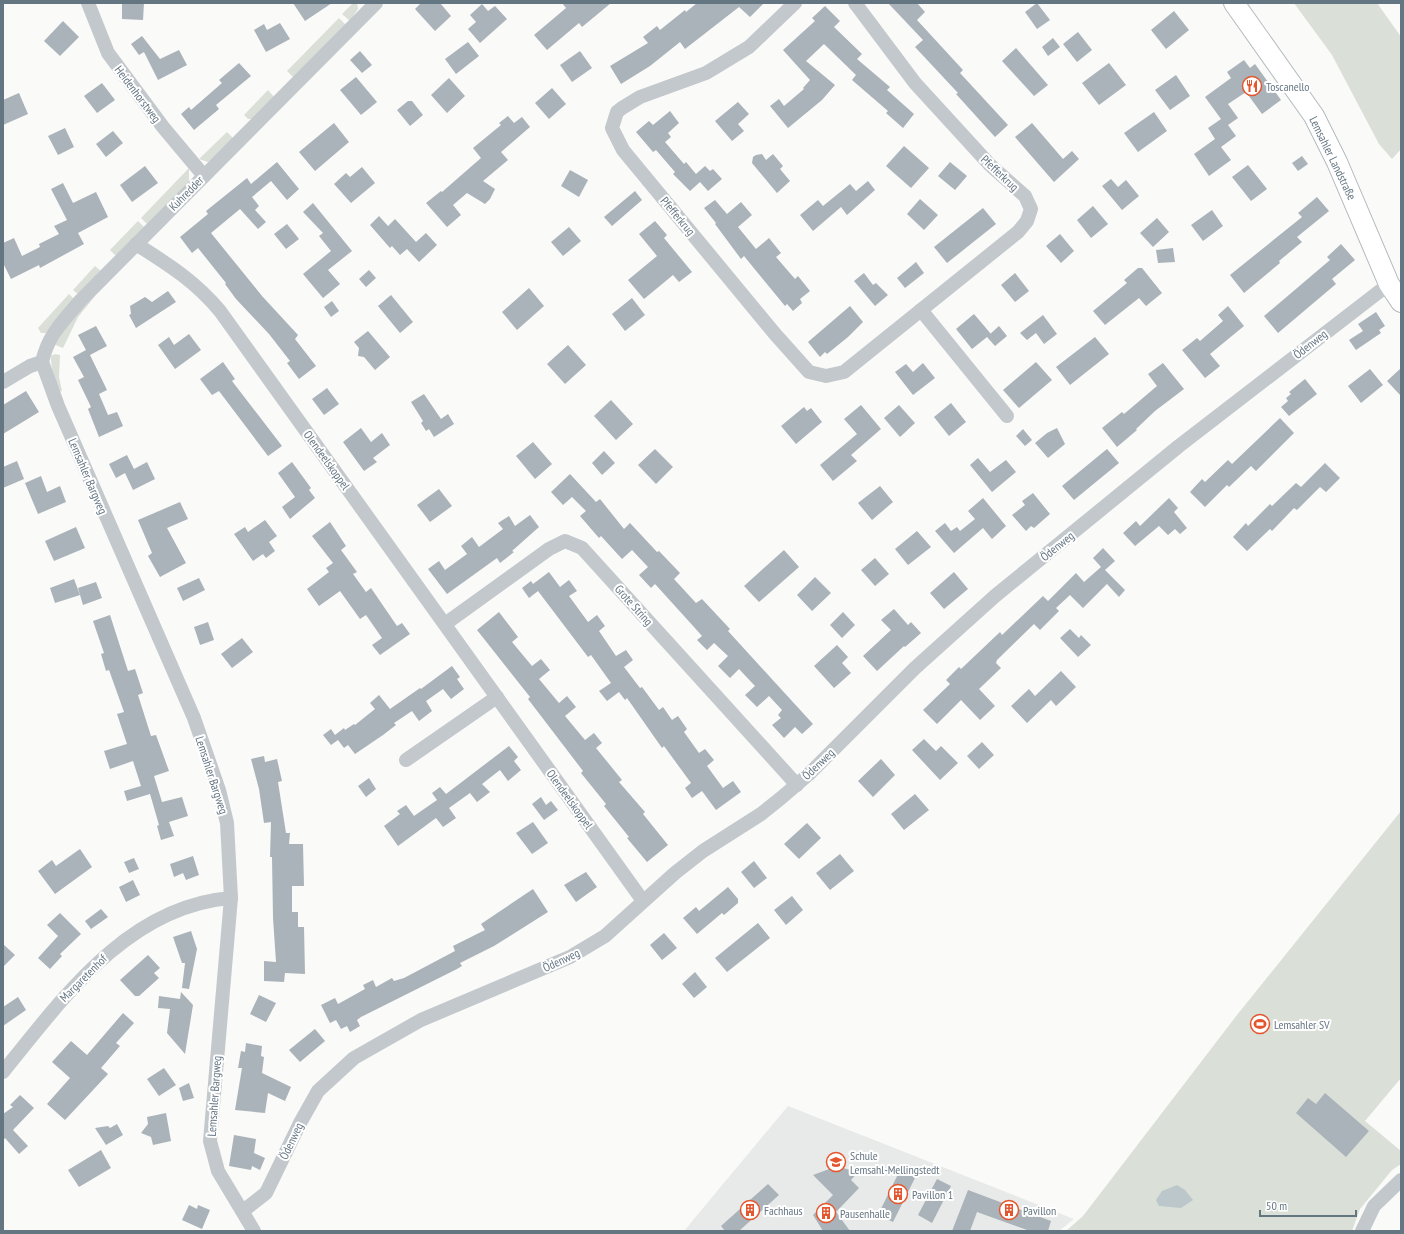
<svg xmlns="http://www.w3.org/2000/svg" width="1404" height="1234" font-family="'PT Sans Narrow',sans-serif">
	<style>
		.built { fill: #e8e9e9 }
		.green { fill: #dadfd7 }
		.water { fill: #bbc7cb }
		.building { fill: #aab3b9 }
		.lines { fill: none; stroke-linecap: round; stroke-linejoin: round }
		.secondary-casing { stroke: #b3babf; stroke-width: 22 }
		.street { stroke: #c3c8cc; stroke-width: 14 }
		.secondary { stroke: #fff; stroke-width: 20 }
		.labels { text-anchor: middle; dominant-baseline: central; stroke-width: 4; stroke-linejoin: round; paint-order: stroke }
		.poi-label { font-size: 12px; fill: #657683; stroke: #fff; text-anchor: start }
		.street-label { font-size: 12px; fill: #657683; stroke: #fff }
	</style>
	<rect width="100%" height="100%" fill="#fafaf8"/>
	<!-- built -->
	<polygon class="built" points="788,1106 1074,1219 1059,1231 684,1231"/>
	<!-- green -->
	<g class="green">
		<polygon points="353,3 357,3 358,9 350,21 342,14"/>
		<polygon points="1294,3 1377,3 1399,34 1401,37 1401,149 1392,159 1379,144 1332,55"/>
		<polygon points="339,18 346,25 294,78 287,71"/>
		<polygon points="268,90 275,98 253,119 248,119 244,115"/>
		<polygon points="227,132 234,139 208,162 199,159"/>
		<polygon points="189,168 189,183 148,225 141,218"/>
		<polygon points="138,221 145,228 119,255 115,255 110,250"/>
		<polygon points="95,266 102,272 79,295 73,290"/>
		<polygon points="69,294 75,300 51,325 46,333 41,333 38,328"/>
		<polygon points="96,295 78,317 63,348 53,344 75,315"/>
		<path d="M55,354L60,355L59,377L62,391L59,392C54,380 51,369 51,356Z"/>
		<polygon points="1401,811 1401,1078 1365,1121 1401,1151 1401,1164 1392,1170 1360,1209 1352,1231 1066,1231 1083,1216 1237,1015"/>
	</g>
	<!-- water -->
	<polygon class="water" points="1177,1185 1185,1190 1193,1200 1181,1208 1159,1206 1156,1200 1162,1191"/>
	<!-- building -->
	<g class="building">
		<polygon points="122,3 144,3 143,20 122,19"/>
		<polygon points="293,3 332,3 305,21"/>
		<polygon points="421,3 440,3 451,16 435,31 415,9"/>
		<polygon points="562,3 611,3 582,27 579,23 547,50 534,35 566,8"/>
		<polygon points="697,3 764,3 750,17 739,7 685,49 680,42 650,66 621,84 610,66 648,43 643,37 657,26 660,30 685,10 686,12"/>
		<polygon points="888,3 917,3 925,12 917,20 963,70 960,73 1008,125 995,137 956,94 958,93 915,47 923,40"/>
		<polygon points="1037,3 1050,20 1037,29 1025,12"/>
		<polygon points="482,4 488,11 495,6 507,19 480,43 468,29 476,22 470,15"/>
		<polygon points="825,6 840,21 834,27 862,54 857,59 890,87 887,90 914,114 903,128 886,113 888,111 852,80 856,75 824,44 806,61 835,85 822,100 788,128 770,106 779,99 784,106 804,89 803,88 810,80 783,50 815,21 812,18"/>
		<polygon points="1174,11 1189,30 1166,49 1151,30"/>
		<polygon points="63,21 79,37 60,56 44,41"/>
		<polygon points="280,23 290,39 266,52 254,30 264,24 267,30"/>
		<polygon points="1078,32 1092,50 1077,62 1063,44"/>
		<polygon points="142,36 160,59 179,50 187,65 158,80 144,52 139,55 131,44"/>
		<polygon points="1053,38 1060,47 1048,56 1042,47"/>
		<polygon points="468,42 479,56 456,74 445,59"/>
		<polygon points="1016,48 1048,85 1034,96 1002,61"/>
		<polygon points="360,51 372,65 362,73 350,60"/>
		<polygon points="580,51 592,68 572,82 560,65"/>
		<polygon points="1244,60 1250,68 1255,64 1281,100 1262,114 1246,92 1228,104 1238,118 1228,125 1236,136 1221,147 1231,160 1209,176 1194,154 1215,139 1208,128 1221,119 1205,97 1231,78 1227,72"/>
		<polygon points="239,63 251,76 216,105 219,109 194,130 181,114 189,107 191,110 222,83 219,80"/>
		<polygon points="1109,63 1126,85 1099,105 1082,83"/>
		<polygon points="1176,75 1190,96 1170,110 1155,90"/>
		<polygon points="356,77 377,102 361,115 340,90"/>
		<polygon points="449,78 465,96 447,113 431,95"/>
		<polygon points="102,83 115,100 97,113 84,96"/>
		<polygon points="552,88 566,104 549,119 535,103"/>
		<polygon points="19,93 28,114 3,125 3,100"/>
		<polygon points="408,101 412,101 423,115 410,126 397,110"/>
		<polygon points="738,102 749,114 738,124 744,131 732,141 715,121"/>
		<polygon points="670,111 679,123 668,133 671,137 665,142 684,164 686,162 696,174 705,166 710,171 713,169 722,179 708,191 700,182 690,191 673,174 675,172 656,150 653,152 636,132 649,121 653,125"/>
		<polygon points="1154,112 1167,131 1138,152 1124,133"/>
		<polygon points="508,116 514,123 522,117 530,127 501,152 508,160 483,181 495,189 490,199 485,204 467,193 453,205 461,215 447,227 426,203 441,191 442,192 481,158 473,148 501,125 499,123"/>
		<polygon points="334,123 349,142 315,171 299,152"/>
		<polygon points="1032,123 1063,159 1072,151 1079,159 1054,182 1015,137"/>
		<polygon points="65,128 74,147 58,155 48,136"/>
		<polygon points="113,131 123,143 106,157 96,144"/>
		<polygon points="904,146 929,168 911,188 886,166"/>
		<polygon points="762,154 766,160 773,154 783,166 780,169 790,181 777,193 752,163 753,157 756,155"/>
		<polygon points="1302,156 1308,164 1298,171 1292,163"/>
		<polygon points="277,162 299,189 287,200 271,181 252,197 259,206 255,210 266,222 258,229 240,209 211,233 262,296 298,335 295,339 316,366 299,379 287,363 290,361 269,334 236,299 225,284 226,283 198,248 192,253 180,237 208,214 206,211 247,178 251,184"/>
		<polygon points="950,162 967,176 955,190 938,176"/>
		<polygon points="1248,165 1267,189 1251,201 1232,177"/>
		<polygon points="145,166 158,183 132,202 120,185"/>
		<polygon points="362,167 375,183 351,203 334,184 346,173 350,177"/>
		<polygon points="570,170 588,180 579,197 561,186"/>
		<polygon points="1111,179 1118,187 1126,180 1139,196 1122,210 1102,186"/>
		<polygon points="868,181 875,190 847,215 841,207 813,231 800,215 818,200 823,206 850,184 856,191"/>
		<polygon points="63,183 73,203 96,192 108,217 78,233 84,244 40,268 39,265 11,279 3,263 3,243 14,238 22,256 40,247 39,244 59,234 54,226 67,220 51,189"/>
		<polygon points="635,191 642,200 612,226 604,217"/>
		<polygon points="1317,197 1329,211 1297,237 1302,242 1279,261 1280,263 1244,293 1230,275 1302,217 1298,213"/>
		<polygon points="920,199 938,215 924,230 907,214"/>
		<polygon points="715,200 727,214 741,202 752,215 738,227 756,249 769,238 781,253 776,257 795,279 798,276 810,291 800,299 802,303 793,311 787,304 785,306 744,256 741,259 715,224 716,223 704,208"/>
		<polygon points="313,203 352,251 328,270 340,284 323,298 303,274 331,251 319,236 323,233 303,212"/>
		<polygon points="1093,206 1108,224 1091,238 1077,220"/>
		<polygon points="983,208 996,224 947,263 934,247"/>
		<polygon points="1212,210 1223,226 1203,241 1191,225"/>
		<polygon points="379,216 388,226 395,219 416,242 426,233 437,245 419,262 407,249 400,255 392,246 390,248 370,225"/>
		<polygon points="1157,218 1169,232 1153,247 1140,233"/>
		<polygon points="655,221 667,235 664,238 692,272 679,282 673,275 644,299 628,280 657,256 639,234"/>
		<polygon points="287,224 299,239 286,249 274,234"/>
		<polygon points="569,227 581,241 563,256 551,242"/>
		<polygon points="1060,234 1074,251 1061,263 1046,246"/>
		<polygon points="1341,244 1355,260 1332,279 1336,284 1278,333 1264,316 1330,260 1327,257"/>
		<polygon points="1173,248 1175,262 1158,263 1156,250"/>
		<polygon points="916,262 924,273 905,288 897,278"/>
		<polygon points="1138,268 1142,268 1162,293 1146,306 1139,298 1105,325 1093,311 1127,283 1124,280"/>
		<polygon points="369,270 376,278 366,287 359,279"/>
		<polygon points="864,273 873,285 876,283 888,295 875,306 854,281"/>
		<polygon points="1015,273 1029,291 1015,302 1001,285"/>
		<polygon points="529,288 544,306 517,330 502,312"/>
		<polygon points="168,291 176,302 136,328 129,315 131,314 130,306 145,297 152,302"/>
		<polygon points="391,295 413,322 400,333 378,306"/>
		<polygon points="632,298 645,315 625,331 612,314"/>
		<polygon points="332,301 339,311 331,317 324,307"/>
		<polygon points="850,306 863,322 848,337 827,354 825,352 820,357 808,342"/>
		<polygon points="1228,306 1244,326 1210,354 1220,366 1205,378 1182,350 1197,338 1200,341 1223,321 1218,315"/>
		<polygon points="1376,312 1385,326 1379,330 1381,333 1356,350 1349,340 1363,331 1358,324"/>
		<polygon points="974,314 991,334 988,336 999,326 1007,336 995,346 987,337 972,349 956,329"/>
		<polygon points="1043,315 1057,334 1044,344 1036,333 1027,340 1020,333"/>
		<polygon points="96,326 107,346 90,355 107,390 99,394 108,415 117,412 123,426 99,437 88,409 91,407 78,380 84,377 73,357 86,350 78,335"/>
		<polygon points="368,331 390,357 375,370 364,357 358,356 359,348 354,342"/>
		<polygon points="189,334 201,350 175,369 158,345 169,337 174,345"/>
		<polygon points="1095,337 1109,354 1070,385 1056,367"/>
		<polygon points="568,345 586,365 565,384 547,364"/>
		<polygon points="223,362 235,379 232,381 282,446 268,456 219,391 212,395 200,379"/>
		<polygon points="1036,362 1052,380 1019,408 1003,390"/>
		<polygon points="923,363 935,378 913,395 895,372 906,364 913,372"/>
		<polygon points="1163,363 1184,389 1155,411 1136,429 1137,430 1117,447 1102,428 1122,412 1124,414 1157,386 1148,374"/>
		<polygon points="1401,368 1401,396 1387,381"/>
		<polygon points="1370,369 1383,385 1361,403 1348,386"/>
		<polygon points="1305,379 1317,394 1289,416 1281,407 1288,401 1286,398 1291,394 1289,392"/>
		<polygon points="327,388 339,404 324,415 312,399"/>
		<polygon points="26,391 39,412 3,434 3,405"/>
		<polygon points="424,394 441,419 448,414 454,424 434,437 429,429 426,431 421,423 423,421 411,402"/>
		<polygon points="611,400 633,424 616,440 594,416"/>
		<polygon points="951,403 966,422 949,436 934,417"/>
		<polygon points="861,405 881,429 851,455 857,461 833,481 820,465 857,434 844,419"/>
		<polygon points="899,405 915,423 900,437 884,418"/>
		<polygon points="804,407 807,411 811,408 822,422 796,444 781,426"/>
		<polygon points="1280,418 1294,433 1256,471 1251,466 1229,487 1227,485 1205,507 1190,492 1202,479 1205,482 1228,460 1232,464"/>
		<polygon points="361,428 371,442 382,433 390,445 373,458 377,462 364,471 343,442"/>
		<polygon points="1057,428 1065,444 1048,458 1035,443 1047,433"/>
		<polygon points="1023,429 1032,440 1025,446 1016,436"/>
		<polygon points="533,442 552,464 535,479 516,456"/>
		<polygon points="655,449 673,467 656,484 638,465"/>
		<polygon points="1107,449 1119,463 1074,500 1062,486"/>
		<polygon points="604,451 615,463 602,475 592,463"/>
		<polygon points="127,455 134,469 147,462 155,479 133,490 125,473 116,478 109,464"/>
		<polygon points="978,458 990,472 1006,460 1016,472 992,492 970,465"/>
		<polygon points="17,461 24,479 3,488 3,467"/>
		<polygon points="292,462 311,488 309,490 315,498 290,519 282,507 295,497 278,473"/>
		<polygon points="1325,463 1340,478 1326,492 1320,487 1297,510 1294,508 1272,531 1270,529 1247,551 1233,537 1246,523 1248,526 1270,504 1272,506 1296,483 1301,487"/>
		<polygon points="570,474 596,502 600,499 624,529 630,523 657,552 659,551 680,573 674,579 696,603 702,599 730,629 728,631 813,724 802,734 795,727 784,738 772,725 781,718 778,715 782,710 769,696 757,707 745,695 755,686 739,669 730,678 718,666 728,656 714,643 707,650 697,640 702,636 694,627 655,584 651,588 639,575 648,567 632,550 622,559 601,536 599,538 580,516 586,511 572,497 563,505 551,492"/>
		<polygon points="41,476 47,492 60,486 66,502 38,514 25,483"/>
		<polygon points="880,486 893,502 872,520 858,503"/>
		<polygon points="439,489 452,506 430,522 417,505"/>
		<polygon points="1033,493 1050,514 1034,528 1031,526 1026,531 1012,515 1025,505 1022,501"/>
		<polygon points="983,498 1006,526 992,539 983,528 954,553 935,531 945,523 951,531 957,527 960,531 975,519 968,511"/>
		<polygon points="1169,498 1178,508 1174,512 1187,528 1180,534 1175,529 1168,535 1159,526 1135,546 1123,533 1136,521 1140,526"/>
		<polygon points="180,502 188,519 167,528 186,563 160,577 148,556 152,553 138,520"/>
		<polygon points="530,515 539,527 512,551 514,552 500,563 497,558 447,594 428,569 439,561 445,570 467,554 461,546 472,537 479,547 503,529 498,523 509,516 515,526"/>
		<polygon points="265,520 277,536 269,542 275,551 266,558 263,554 253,561 234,534 245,527 248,532"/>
		<polygon points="330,522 346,546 341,550 357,572 353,574 366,592 371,588 397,626 402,623 410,634 380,655 372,645 382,638 366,615 360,619 340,591 319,606 307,589 329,572 326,568 333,563 312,536"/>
		<polygon points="76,527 85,548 54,561 45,541"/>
		<polygon points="917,531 931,547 908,565 895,549"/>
		<polygon points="1103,548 1115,561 1105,570 1125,590 1119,597 1107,584 1083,608 1070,595 1056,608 1059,611 1040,630 1034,624 997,660 996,663 1001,668 979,689 995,706 980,720 961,700 937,724 923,710 950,684 946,680 959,667 961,669 1000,632 1002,635 1043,596 1048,601 1076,573 1084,582 1101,567 1093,558"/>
		<polygon points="784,550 799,567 759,602 744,586"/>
		<polygon points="875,558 889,574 875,586 861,570"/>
		<polygon points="549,572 560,587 569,580 577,591 569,596 588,622 597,615 605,626 599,631 616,656 626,650 633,660 624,667 640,688 642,687 659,710 663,707 672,720 678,716 687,729 684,732 699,753 705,749 714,760 707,766 723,788 733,781 741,792 716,810 702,791 692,798 685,788 691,783 664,746 662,748 627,698 625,700 619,692 607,701 599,691 611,683 591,655 588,657 538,591 529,598 522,588 531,581 535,587 533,584"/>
		<polygon points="954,572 968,589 944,609 930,593"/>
		<polygon points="815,577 831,593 812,611 797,595"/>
		<polygon points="199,578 205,590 183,601 177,588"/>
		<polygon points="74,579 80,595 55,603 50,588"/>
		<polygon points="96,582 102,598 83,605 78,588"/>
		<polygon points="894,609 908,625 911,622 921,633 905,647 904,646 877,671 863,656 891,630 881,620"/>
		<polygon points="499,612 518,637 512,642 532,666 541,659 550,670 539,679 559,703 567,696 576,707 565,716 585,740 594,733 602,743 596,748 622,780 619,782 645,812 643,814 668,845 647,862 627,838 629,837 604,806 606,804 581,773 583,771 528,699 530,697 477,630"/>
		<polygon points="843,612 855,625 842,638 830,625"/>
		<polygon points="110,615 128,671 135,669 143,693 138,695 151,736 156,735 169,771 154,776 162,802 182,797 188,816 169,822 174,836 161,840 157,826 159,825 150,794 127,801 124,791 141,786 133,761 110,769 104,751 127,744 117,714 124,712 109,670 106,671 101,654 104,653 93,621"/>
		<polygon points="208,622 214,640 200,645 194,627"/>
		<polygon points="1070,629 1079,638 1081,635 1091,645 1078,657 1060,638"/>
		<polygon points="242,638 253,652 232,668 221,654"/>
		<polygon points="837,645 848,657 842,663 851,673 834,688 814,666"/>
		<polygon points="452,666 460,677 457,679 464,689 451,699 443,689 426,701 432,711 419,721 412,711 394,723 396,725 383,735 355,754 348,745 344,748 338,740 331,745 323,735 331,729 335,735 344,728 345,730 354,724 355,725 375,709 370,703 379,695 390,709 420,688 421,689"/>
		<polygon points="1061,671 1076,687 1056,706 1051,700 1027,723 1011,706 1029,689 1035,696"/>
		<polygon points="924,739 936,751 941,746 958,763 940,780 912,750"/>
		<polygon points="982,742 994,755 979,769 967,756"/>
		<polygon points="509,746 518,757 514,761 521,770 508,781 500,770 482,784 490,792 477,802 470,793 449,808 456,818 443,827 436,818 398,846 384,826 400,814 397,811 406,805 414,816 437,800 432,793 440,787 446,794"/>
		<polygon points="264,756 265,762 277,759 282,781 278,782 286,833 290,833 289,844 303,844 304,886 292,886 292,912 298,912 298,927 304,927 305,974 285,973 284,982 264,981 264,961 276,962 273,918 272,857 270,857 271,822 264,823 259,789 251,759"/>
		<polygon points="881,759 895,775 873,797 858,781"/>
		<polygon points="369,778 376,789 366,797 358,786"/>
		<polygon points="915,794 929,810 904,830 891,814"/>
		<polygon points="541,797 546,805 551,801 558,810 544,820 532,804"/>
		<polygon points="533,822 548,843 532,854 516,833"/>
		<polygon points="807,823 821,838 799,859 784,844"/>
		<polygon points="80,849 92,867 55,894 38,871 52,860 56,866"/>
		<polygon points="840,854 854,871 830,890 816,873"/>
		<polygon points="193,856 199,875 186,880 183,873 174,877 170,864"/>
		<polygon points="134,858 139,869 129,873 124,862"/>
		<polygon points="754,861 767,878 754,888 741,872"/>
		<polygon points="586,872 597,887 576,902 564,885"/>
		<polygon points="133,880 140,895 126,902 119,887"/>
		<polygon points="728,887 738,899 738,903 724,915 722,913 697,934 683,918 696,907 699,911"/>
		<polygon points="533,889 548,912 494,946 460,963 462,966 457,969 361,1017 357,1020 360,1026 350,1032 347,1026 341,1029 336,1020 330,1023 321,1005 335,998 338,1004 365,989 363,985 373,980 376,987 392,978 394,981 404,978 455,951 453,946 485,930 481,924"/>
		<polygon points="792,896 803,910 786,925 774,910"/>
		<polygon points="101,909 108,917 91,929 85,921"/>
		<polygon points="60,913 81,934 60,954 62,956 50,969 38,958 58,936 47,925"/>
		<polygon points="758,923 770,938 727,972 715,958"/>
		<polygon points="191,931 197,949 189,989 182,988 185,963 182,963 173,937"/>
		<polygon points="664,933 677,948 662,960 650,945"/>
		<polygon points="3,944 15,955 3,967"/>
		<polygon points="148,955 160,968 154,973 159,978 139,996 135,996 120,980"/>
		<polygon points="695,972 707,987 694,998 682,984"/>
		<polygon points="181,992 193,1005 185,1054 167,1033 170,1009 158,1008 159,996 180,999"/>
		<polygon points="259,995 276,1003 266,1022 250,1014"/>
		<polygon points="18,997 26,1010 3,1026 3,1007"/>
		<polygon points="123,1013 134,1023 116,1043 120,1046 101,1068 108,1074 65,1120 47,1104 70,1078 52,1062 71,1041 87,1055"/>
		<polygon points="315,1029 325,1041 300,1062 289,1050"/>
		<polygon points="246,1043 262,1046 261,1056 264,1057 262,1073 291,1087 285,1101 268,1093 265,1113 235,1110 242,1068 238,1068 241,1051 245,1052"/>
		<polygon points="164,1068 176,1085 159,1096 147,1079"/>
		<polygon points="189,1083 194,1098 183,1101 179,1088"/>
		<polygon points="1325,1093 1369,1131 1346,1157 1296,1113 1308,1098 1316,1104"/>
		<polygon points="20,1095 34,1108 13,1130 28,1146 19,1154 5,1138 3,1141 3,1114 13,1107 10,1105"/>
		<polygon points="166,1113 171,1141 153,1145 151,1137 141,1133 148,1124 147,1117"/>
		<polygon points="117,1124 123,1135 106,1145 95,1128 108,1126 110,1128"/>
		<polygon points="234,1135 256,1139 254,1153 265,1158 260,1170 252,1166 251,1170 229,1166"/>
		<polygon points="101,1150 111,1168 79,1187 68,1170"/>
		<polygon points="902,1166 917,1174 893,1222 878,1215"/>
		<polygon points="832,1168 843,1168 858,1172 851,1180 859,1188 836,1212 850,1231 823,1231 813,1215 833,1195 813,1175"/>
		<polygon points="937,1179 951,1186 932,1223 918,1215"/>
		<polygon points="768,1184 779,1195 739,1231 725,1231 721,1226"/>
		<polygon points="968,1190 1051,1221 1048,1231 1030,1231 977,1212 970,1231 952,1231"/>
		<polygon points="189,1205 197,1209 198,1205 210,1210 202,1229 182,1220"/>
	</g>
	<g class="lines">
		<!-- secondary casing -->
		<g class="secondary-casing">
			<polyline id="secondary" points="1234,3 1314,116 1337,162 1389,284 1401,302"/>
		</g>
		<!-- street -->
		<g class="street">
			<polyline points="88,3 108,53 163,127 204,176"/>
			<polyline points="795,3 749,47 706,73 640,97 622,108 617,112 612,128 623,150 775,334 809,372 826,376 844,372 1018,232 1027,221 1031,209 1025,196 990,165 915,83 855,3"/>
			<path d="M136,244C169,265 195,281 220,311L643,901"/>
			<polyline points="921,310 1007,416"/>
			<polyline points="42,362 58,406 194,718 219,790 227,823 231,898 210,1141 218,1171 254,1231"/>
			<path d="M3,382L30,366L42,362C49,333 62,323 80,301L376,3"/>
			<polyline points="445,624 549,549 565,541 582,548 797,785"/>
			<polyline points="406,760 497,697"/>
			<path d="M3,1072C63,998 128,906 231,898"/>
			<polyline points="243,1211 266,1193 300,1123 318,1091 354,1058 421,1020 570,957 605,936 675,873 703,851 761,814 781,798 809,774 915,668 995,596 1179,446 1389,284"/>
			<polyline points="1362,1231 1374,1206 1401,1180"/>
		</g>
		<!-- secondary -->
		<use href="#secondary" class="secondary"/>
	</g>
	<!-- icons -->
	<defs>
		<g id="restaurant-ring" transform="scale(1)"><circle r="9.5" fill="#fff" stroke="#e4572e" stroke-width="1.5"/><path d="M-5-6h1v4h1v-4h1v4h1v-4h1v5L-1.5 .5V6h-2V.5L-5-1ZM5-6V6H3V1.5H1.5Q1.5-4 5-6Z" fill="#e4572e"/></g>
		<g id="stadium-ring" transform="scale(1)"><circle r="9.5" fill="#fff" stroke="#e4572e" stroke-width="1.5"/><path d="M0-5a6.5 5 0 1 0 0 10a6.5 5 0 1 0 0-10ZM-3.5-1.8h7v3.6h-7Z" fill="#e4572e"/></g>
		<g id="school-ring" transform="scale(1)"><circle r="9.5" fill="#fff" stroke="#e4572e" stroke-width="1.5"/><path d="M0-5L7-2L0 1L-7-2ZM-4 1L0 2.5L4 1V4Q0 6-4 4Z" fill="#e4572e"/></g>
		<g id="building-ring" transform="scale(1)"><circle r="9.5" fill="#fff" stroke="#e4572e" stroke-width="1.5"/><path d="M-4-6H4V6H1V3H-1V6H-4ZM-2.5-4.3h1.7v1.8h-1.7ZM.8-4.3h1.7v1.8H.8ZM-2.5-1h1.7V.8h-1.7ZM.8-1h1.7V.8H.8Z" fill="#e4572e"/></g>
	</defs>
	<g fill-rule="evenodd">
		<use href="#restaurant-ring" x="1252" y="86"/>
		<use href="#stadium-ring" x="1260" y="1024"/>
		<use href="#school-ring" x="836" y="1162"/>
		<use href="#building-ring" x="898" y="1194"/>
		<use href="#building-ring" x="750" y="1210"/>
		<use href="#building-ring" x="1009" y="1210"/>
		<use href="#building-ring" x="826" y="1213"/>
	</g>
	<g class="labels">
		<!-- poi labels -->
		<g class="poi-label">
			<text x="1266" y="86">Toscanello</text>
			<text x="1274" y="1024">Lemsahler SV</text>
			<text x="850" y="1155">Schule<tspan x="850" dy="14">Lemsahl-Mellingstedt</tspan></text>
			<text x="912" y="1194">Pavillon 1</text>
			<text x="764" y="1210">Fachhaus</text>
			<text x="1023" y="1210">Pavillon</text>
			<text x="840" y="1213">Pausenhalle</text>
		</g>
		<!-- street labels -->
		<g class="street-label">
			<text transform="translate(138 94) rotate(53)">Heidenhorstweg</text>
			<text transform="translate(1333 158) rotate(64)">Lemsahler Landstraße</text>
			<text transform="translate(1000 173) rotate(43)">Pfefferkrug</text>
			<text transform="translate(186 193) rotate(-45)">Kuhredder</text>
			<text transform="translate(678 216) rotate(50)">Pfefferkrug</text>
			<text transform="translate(1310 344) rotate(-38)">Ödenweg</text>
			<text transform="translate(327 460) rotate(54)">Olendeelskoppel</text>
			<text transform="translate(88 476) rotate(67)">Lemsahler Bargweg</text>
			<text transform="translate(1057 546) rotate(-39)">Ödenweg</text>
			<text transform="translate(634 605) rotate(48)">Grote String</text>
			<text transform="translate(818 764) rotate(-44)">Ödenweg</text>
			<text transform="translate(212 775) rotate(72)">Lemsahler Bargweg</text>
			<text transform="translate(570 799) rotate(54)">Olendeelskoppel</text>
			<text transform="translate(561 960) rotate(-25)">Ödenweg</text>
			<text transform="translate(83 978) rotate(-45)">Margaretenhof</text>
			<text transform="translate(214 1096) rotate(-86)">Lemsahler Bargweg</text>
			<text transform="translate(291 1141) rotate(-65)">Ödenweg</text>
		</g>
	</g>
	<!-- border -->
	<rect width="1404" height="1234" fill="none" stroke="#657683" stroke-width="8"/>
	<!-- scale -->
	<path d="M1260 1210v6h96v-6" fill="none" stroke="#657683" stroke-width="2"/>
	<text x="1266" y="1210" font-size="12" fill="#657683" stroke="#ffffff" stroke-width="3" paint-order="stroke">50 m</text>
</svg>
